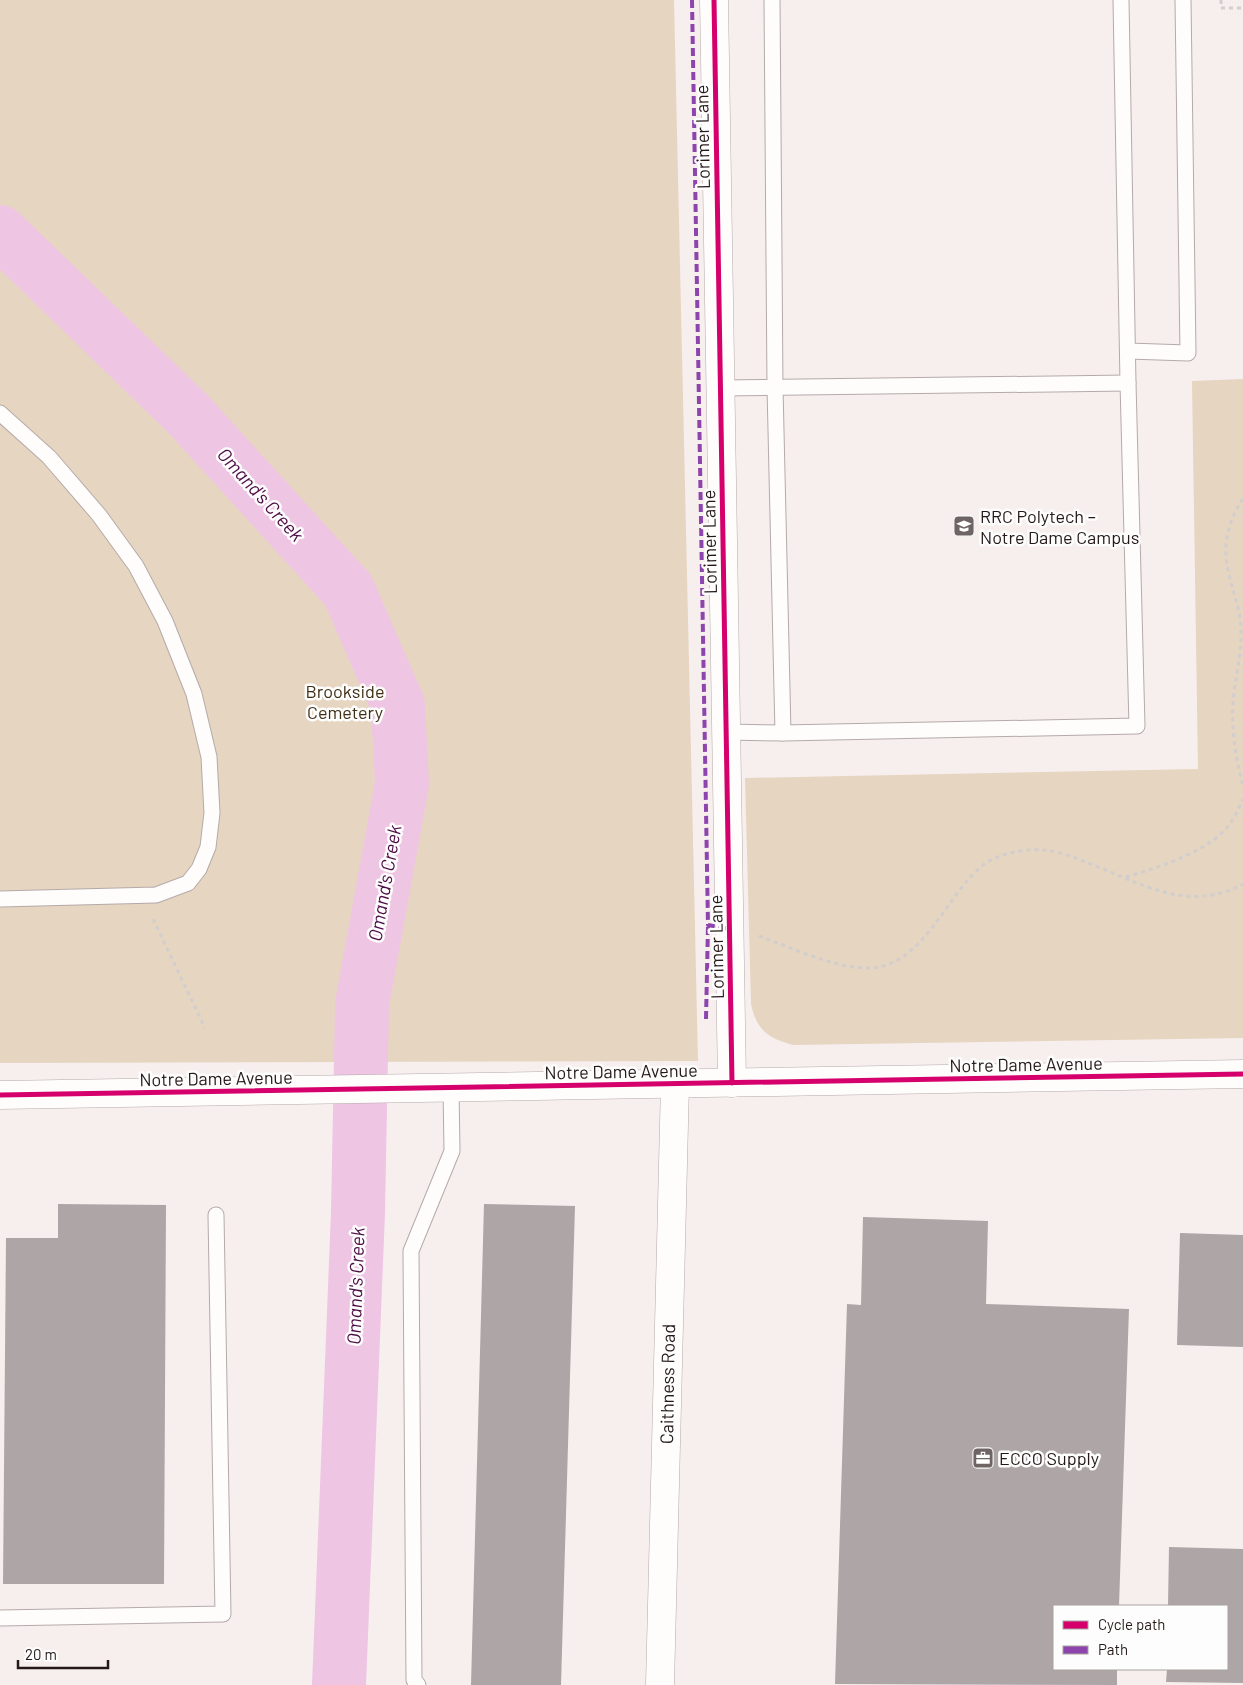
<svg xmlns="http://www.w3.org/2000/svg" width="1243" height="1685" font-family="Barlow,sans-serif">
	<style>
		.green { fill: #e6d5c0 }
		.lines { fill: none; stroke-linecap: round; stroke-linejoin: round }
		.river { stroke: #efc5e4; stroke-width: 54 }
		.building { fill: #aea5a6 }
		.service-casing { stroke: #b4aaa9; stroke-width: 17 }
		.minor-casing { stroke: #b4aaa9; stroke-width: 29 }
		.tertiary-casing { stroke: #b4aaa9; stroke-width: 29 }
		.path { stroke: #d2cecd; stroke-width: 3; stroke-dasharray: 4 4; stroke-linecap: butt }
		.service { stroke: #fefdfc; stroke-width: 15 }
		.minor { stroke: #fefdfc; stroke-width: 28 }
		.tertiary { stroke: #fefdfc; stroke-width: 28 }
		.quiet { stroke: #8e44ad; stroke-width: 4; stroke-dasharray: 8 4; stroke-linecap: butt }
		.cycleway-casing { stroke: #fdfdfd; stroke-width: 8 }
		.cycleway { stroke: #d6006c; stroke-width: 5 }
		.labels { text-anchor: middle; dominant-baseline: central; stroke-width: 5; stroke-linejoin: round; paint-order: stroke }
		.street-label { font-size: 18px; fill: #251918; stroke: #fdfdfd }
		.poi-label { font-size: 18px; fill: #251918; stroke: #fdfdfd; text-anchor: start }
		.park-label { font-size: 18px; fill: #3f2e14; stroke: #fdfdfd }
		.water-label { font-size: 19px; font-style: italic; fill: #4d0c45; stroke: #fdfdfd }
	</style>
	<rect width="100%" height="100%" fill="#f7efee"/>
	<!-- green -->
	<g class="green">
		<polygon points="0,0 674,0 698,1061 0,1063"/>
		<path d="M1243,379V1038L793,1045C768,1038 757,1031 751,1004L745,778L1198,769L1192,381Z"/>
	</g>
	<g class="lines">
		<!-- river -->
		<polyline class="river" points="0,232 188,414 348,590 398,705 402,784 362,1004 358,1213 339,1685"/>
	</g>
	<!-- building -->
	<g class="building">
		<polygon points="58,1204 166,1205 164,1584 3,1584 6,1238 58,1238"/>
		<polygon points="484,1204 575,1206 561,1685 471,1685"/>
		<polygon points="863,1217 988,1221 986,1304 1129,1309 1119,1606 1054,1606 1054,1669 1117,1669 1117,1685 835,1684 847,1304 861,1305"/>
		<polygon points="1180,1233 1243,1235 1243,1347 1177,1345"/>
		<polygon points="1169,1547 1243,1549 1243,1683 1166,1682 1167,1669 1227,1669 1227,1606 1168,1606"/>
	</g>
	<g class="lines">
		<!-- service casing -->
		<g class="service-casing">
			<g id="service">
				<polyline points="772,0 775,387 783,733 1137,726 1128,383 1121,0"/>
				<polyline points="1128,351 1188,353 1183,0"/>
				<polyline points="721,388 1128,383"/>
				<polyline points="0,413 49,457 99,515 136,566 165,621 194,694 209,757 212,813 208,847 199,869 188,883 156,895 0,899"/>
				<polyline points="726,732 783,733"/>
				<polyline points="0,1618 223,1614 216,1215"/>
				<polyline points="418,1685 414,1680 411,1251 452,1151 451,1088"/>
			</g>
		</g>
		<!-- minor casing -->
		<g class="minor-casing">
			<g id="minor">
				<polyline points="714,0 732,1083"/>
				<polyline points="660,1685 675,1084"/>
			</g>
		</g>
		<!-- tertiary casing -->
		<g class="tertiary-casing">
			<polyline id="tertiary" points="0,1095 1243,1074"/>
		</g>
		<!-- path -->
		<g class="path">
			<polyline points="1221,0 1221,8 1243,8"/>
			<path d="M1243,499C1233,514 1228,527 1226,545C1224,573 1239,599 1241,627C1242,649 1237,670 1234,692C1230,724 1235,755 1243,786"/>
			<path d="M1126,877C1157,868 1208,852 1228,826C1235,817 1239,808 1243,799"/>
			<polyline points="153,919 205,1028"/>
			<path d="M759,936C790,947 832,967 864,968C924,971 945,892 986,863C998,855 1015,851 1029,850C1049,848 1070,855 1088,863C1141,883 1188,914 1243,884"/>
		</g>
		<!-- service -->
		<use href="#service" class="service"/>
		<!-- minor -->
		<use href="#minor" class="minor"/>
		<!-- tertiary -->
		<use href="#tertiary" class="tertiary"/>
		<!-- quiet -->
		<g class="quiet">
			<polyline points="692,0 708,925 729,929"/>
			<polyline points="706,1019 708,925"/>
		</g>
		<!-- cycleway casing -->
		<g class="cycleway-casing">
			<g id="cycleway">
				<polyline points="714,0 732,1083"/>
				<polyline points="0,1095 1243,1074"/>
			</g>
		</g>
		<!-- cycleway -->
		<use href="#cycleway" class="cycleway"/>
	</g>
	<!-- icons -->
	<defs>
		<g id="university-square" transform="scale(1.125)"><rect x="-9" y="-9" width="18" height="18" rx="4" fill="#6e6463" stroke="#fdfdfd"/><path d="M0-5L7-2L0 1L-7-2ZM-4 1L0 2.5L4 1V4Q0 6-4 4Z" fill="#fff"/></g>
		<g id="office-square" transform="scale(1.125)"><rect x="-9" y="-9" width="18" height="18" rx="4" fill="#6e6463" stroke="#fdfdfd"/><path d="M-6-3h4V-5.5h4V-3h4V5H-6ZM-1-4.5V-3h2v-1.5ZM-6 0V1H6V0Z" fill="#fff"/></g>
	</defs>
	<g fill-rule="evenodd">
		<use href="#university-square" x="964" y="526"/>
		<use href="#office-square" x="983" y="1458"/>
	</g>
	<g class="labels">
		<!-- street labels -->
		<g class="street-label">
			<text transform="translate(702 137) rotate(-91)">Lorimer Lane</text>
			<text transform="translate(709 542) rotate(-91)">Lorimer Lane</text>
			<text transform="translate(716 947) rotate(-91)">Lorimer Lane</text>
			<text transform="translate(1026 1064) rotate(-1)">Notre Dame Avenue</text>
			<text transform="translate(621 1071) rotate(-1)">Notre Dame Avenue</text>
			<text transform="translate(216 1078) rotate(-1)">Notre Dame Avenue</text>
			<text transform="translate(667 1384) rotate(-89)">Caithness Road</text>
		</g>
		<!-- poi labels -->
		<g class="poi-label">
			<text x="980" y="516">RRC Polytech –<tspan x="980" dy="21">Notre Dame Campus</tspan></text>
			<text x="999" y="1458">ECCO Supply</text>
		</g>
		<!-- park labels -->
		<g class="park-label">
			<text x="345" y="691">Brookside<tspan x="345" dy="21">Cemetery</tspan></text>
		</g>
		<!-- water labels -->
		<g class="water-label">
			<text transform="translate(261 494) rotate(48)">Omand's Creek</text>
			<text transform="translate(384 883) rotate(-80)">Omand's Creek</text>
			<text transform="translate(355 1286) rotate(-88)">Omand's Creek</text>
		</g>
	</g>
	<!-- legend -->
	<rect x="1053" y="1605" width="175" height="65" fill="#fdfdfd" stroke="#a7a2a1"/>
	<rect x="1063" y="1621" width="25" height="8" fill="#d6006c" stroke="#a7a2a1"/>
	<text x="1098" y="1630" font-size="15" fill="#251918">Cycle path</text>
	<rect x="1063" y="1646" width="25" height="8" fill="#8e44ad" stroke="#a7a2a1"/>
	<text x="1098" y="1655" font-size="15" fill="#251918">Path</text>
	<!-- scale -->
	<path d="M18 1660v8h90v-8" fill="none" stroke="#251918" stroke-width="2.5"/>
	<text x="25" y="1660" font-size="15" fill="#251918" stroke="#fdfdfd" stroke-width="4" paint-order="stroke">20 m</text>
</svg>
